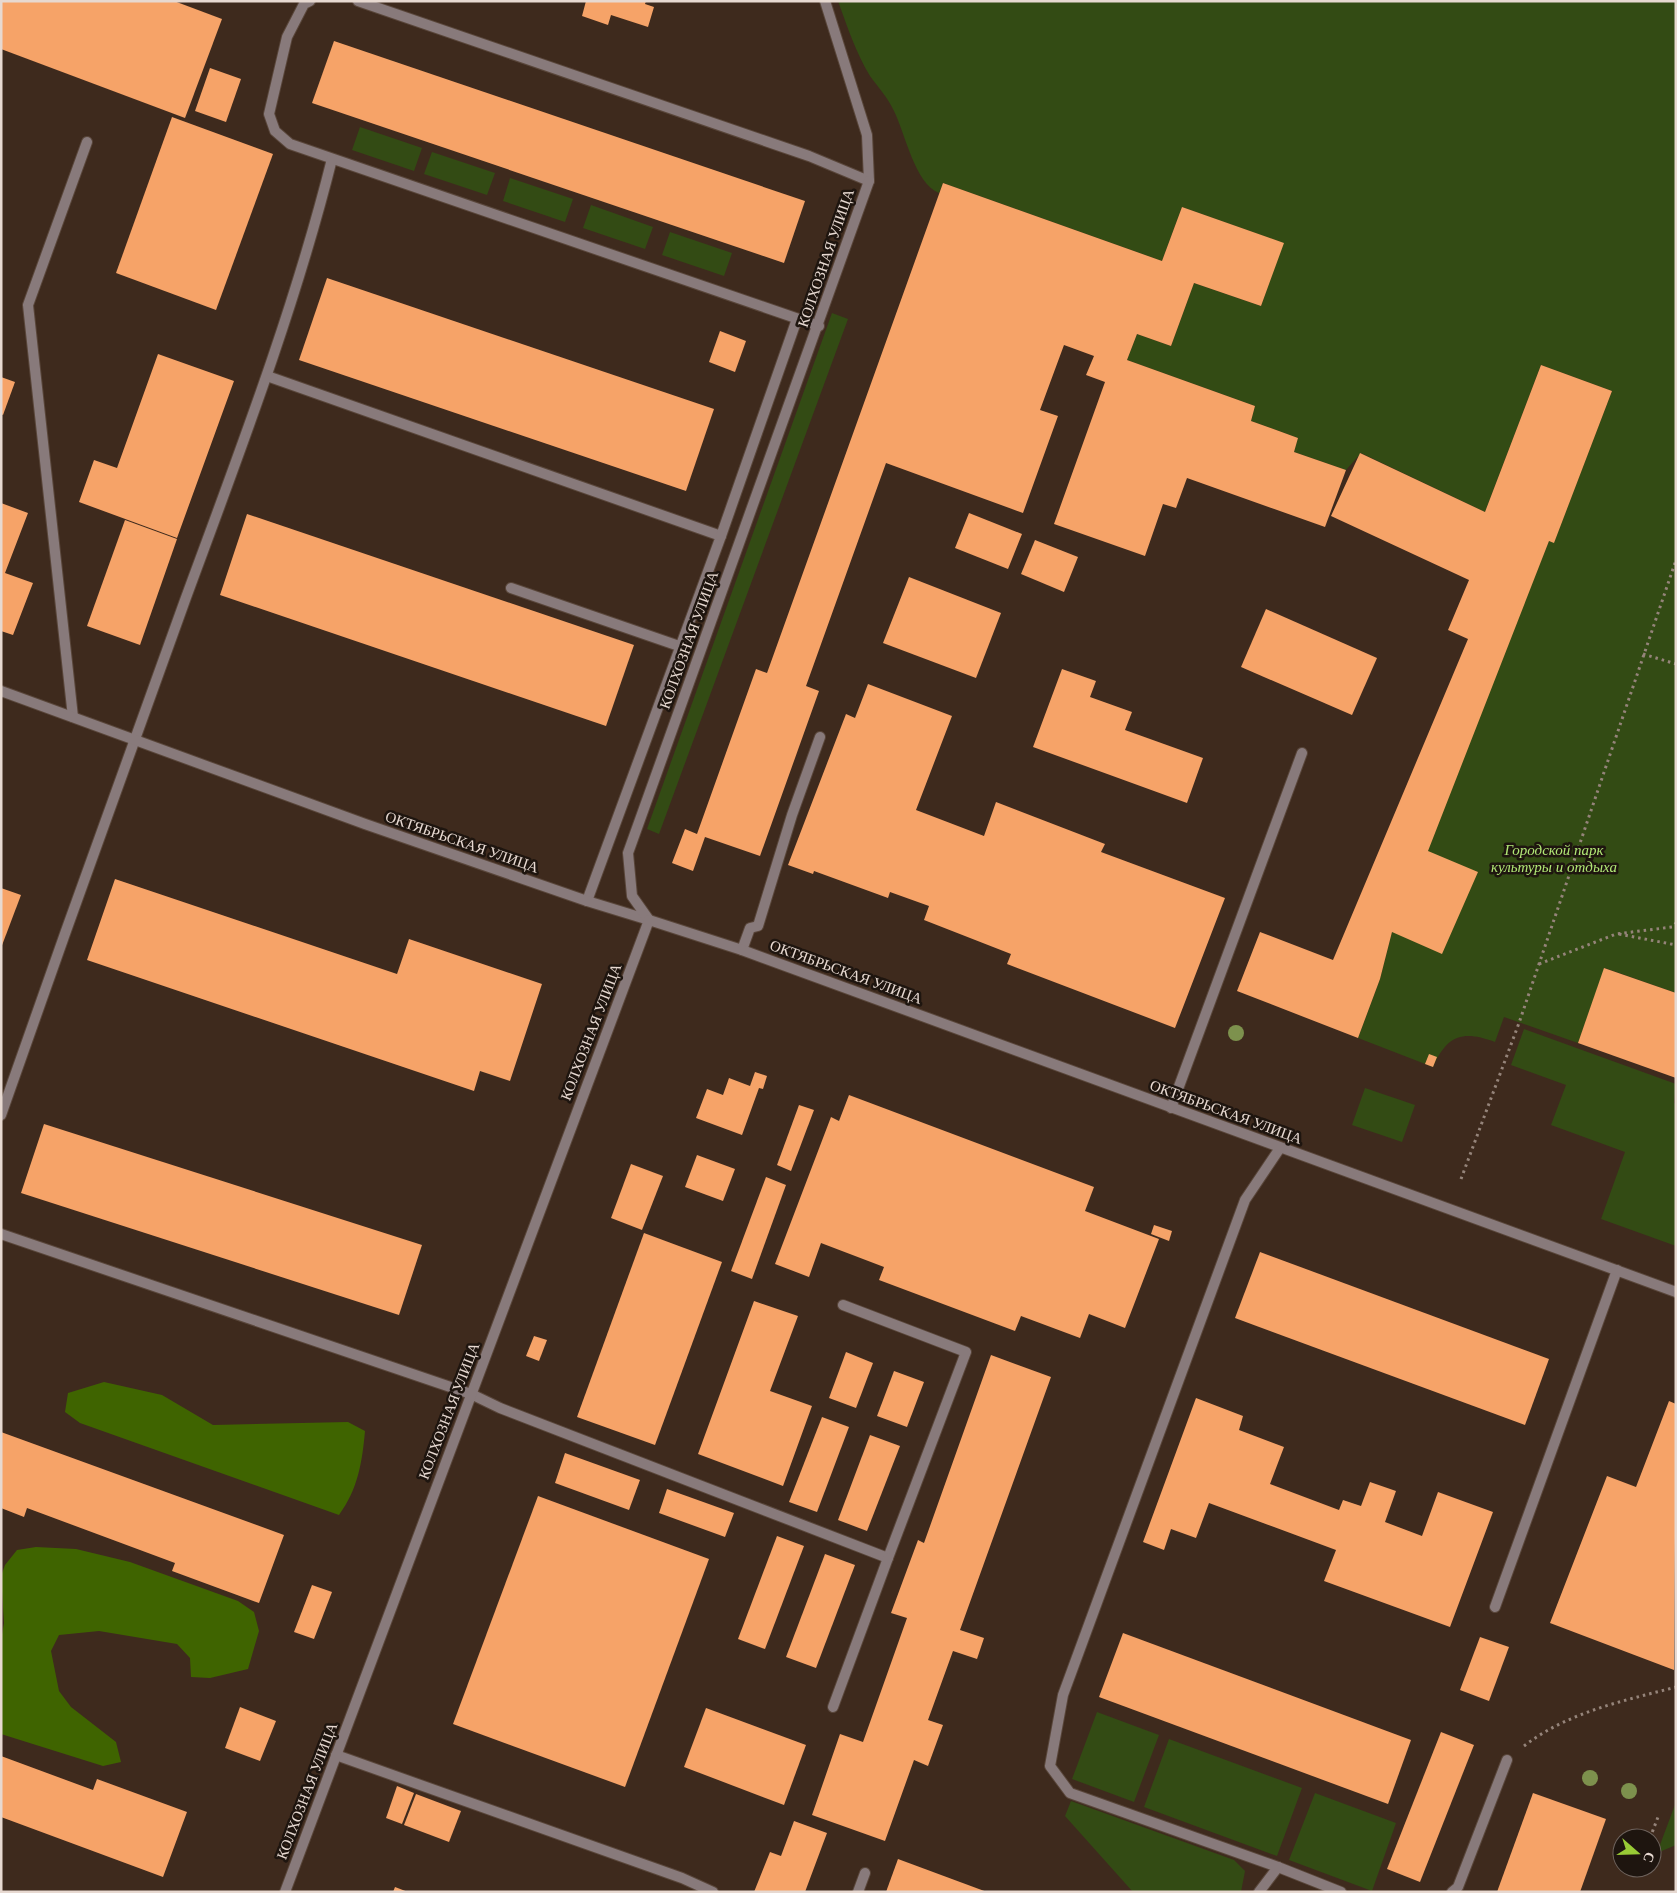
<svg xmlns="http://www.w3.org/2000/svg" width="1677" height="1893" font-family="'Times New Roman',serif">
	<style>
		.green { fill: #334b14 }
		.forest { fill: #3f6400 }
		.building { fill: #f6a368 }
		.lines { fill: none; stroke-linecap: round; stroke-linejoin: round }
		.service-casing { stroke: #59463a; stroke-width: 12 }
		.minor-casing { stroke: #59463a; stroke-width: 12 }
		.tertiary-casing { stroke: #59463a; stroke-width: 12 }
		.path { stroke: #95847a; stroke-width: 3; stroke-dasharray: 2.5 4; stroke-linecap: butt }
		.service { stroke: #887a7b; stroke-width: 10 }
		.minor { stroke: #887a7b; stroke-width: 10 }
		.tertiary { stroke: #887a7b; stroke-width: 10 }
		.tree { fill: #7d914d }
		.labels { text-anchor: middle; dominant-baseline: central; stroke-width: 5; stroke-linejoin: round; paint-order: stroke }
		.street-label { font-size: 15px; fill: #e7d9d1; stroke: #1e150f }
		.park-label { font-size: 15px; font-style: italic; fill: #b0e675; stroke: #1e150f }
	</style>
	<rect width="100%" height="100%" fill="#3e2a1d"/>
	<!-- green -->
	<g class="green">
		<path d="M838,1H1676V993L1605,968L1578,1043L1504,1017L1495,1042C1463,1030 1447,1035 1433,1067L1358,1038L1380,979L1392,932L1549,541L1554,542L1612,391L1541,365L1485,512L1361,453L1346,470L1294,452L1298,438L1251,421L1255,406L1127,360L1137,334L1171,346L1194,283L1261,306L1283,243L1182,207L1162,261L943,183L939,193C915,184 905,133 894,111C888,98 878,87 870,76C856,53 847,26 838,1Z"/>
		<polygon points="360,127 422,148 414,171 352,150"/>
		<polygon points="432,152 495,173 487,195 424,174"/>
		<polygon points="510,178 573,199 565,222 503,201"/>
		<polygon points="591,205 653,227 645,249 583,228"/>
		<polygon points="670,232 732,253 724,276 662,255"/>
		<polygon points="832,313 848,319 659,834 647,829"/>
		<polygon points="1524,1029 1676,1084 1674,1103 1676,1104 1676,1246 1601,1219 1625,1152 1551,1125 1566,1085 1511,1065"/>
		<polygon points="1365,1088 1415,1105 1402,1142 1352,1125"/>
		<polygon points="1097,1712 1159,1735 1134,1802 1072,1779"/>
		<polygon points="1169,1739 1302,1788 1277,1856 1144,1807"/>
		<polygon points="1315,1793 1396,1823 1372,1891 1289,1860"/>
		<polygon points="1071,1801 1234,1860 1245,1871 1241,1892 1133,1892 1065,1816"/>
		<polygon points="1676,1802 1676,1845 1657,1853"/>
	</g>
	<!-- forest -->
	<g class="forest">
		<path d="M104,1382L162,1395L213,1425L348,1422L365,1431C362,1463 358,1489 339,1515L80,1423L65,1412L68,1393Z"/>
		<polygon points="36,1547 76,1549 130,1562 238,1601 254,1612 259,1631 248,1669 210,1678 191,1677 190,1658 177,1644 99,1631 59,1635 51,1651 59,1691 71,1707 116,1742 121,1762 103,1766 1,1734 1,1640 4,1623 1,1576 5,1565 17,1550"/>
	</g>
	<!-- building -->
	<g class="building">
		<polygon points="1,1 174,1 222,19 185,118 1,49"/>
		<polygon points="586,1 646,1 645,4 654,7 648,27 611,15 608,25 582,16"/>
		<polygon points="334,41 805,201 784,263 312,103"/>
		<polygon points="210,68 241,79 226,122 195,111"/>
		<polygon points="172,117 273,154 216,310 116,273"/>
		<polygon points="943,183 1162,261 1182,207 1284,243 1261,306 1194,283 1171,346 1137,334 1127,360 1255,406 1251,421 1298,438 1294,452 1346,470 1325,527 1187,478 1176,508 1163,504 1145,556 1054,524 1105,382 1086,375 1094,356 1064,345 1040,410 1058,416 1023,513 886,463 806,686 819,691 760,856 705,837 693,871 672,863 685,829 697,834 756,669 767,673"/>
		<polygon points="327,278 714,409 686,491 299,360"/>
		<polygon points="720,331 746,341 735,372 709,362"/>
		<polygon points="158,354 234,381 177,538 79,502 94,460 117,468"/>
		<polygon points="1541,365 1612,391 1554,543 1549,541 1428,851 1478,872 1442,954 1392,932 1380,979 1358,1038 1237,991 1260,932 1333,960 1468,639 1448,630 1469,580 1331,516 1360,453 1485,512"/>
		<polygon points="1,377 15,382 3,415 1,414"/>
		<polygon points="1,503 28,513 5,573 33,583 13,635 1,631"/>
		<polygon points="969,513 1022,534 1008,569 955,548"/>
		<polygon points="247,514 634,645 606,726 220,595"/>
		<polygon points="125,520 177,539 140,645 87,626"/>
		<polygon points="1035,540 1078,557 1064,592 1021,574"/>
		<polygon points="909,577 1001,613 976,678 883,643"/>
		<polygon points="1266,609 1377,658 1352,715 1241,667"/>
		<polygon points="1062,669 1096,681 1090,697 1132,712 1125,730 1203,758 1187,803 1033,747"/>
		<polygon points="868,684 952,716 916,810 984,836 996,802 1105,844 1101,852 1225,898 1175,1028 1007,964 1011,954 924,920 929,906 890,892 888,898 814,871 813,874 788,865 846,714 855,718"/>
		<polygon points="115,879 397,974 409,939 542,984 510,1081 480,1071 474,1091 87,960"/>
		<polygon points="1,888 21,895 1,948"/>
		<polygon points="1604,968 1676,993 1676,1078 1578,1043"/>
		<polygon points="1429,1054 1437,1057 1433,1067 1425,1064"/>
		<polygon points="755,1072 767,1076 763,1089 759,1088 742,1135 696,1118 707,1089 723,1095 729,1078 750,1086"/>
		<polygon points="849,1095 1094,1187 1085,1211 1159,1239 1125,1328 1089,1314 1080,1338 1021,1316 1015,1331 879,1280 884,1267 821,1243 809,1277 775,1264 831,1117 839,1121"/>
		<polygon points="799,1105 814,1110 791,1171 777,1165"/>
		<polygon points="44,1124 422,1245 399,1315 21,1193"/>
		<polygon points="697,1155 735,1169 723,1201 685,1187"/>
		<polygon points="631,1164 663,1176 642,1230 611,1218"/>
		<polygon points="766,1177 786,1185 752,1279 731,1271"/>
		<polygon points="1154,1225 1172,1231 1169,1241 1151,1234"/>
		<polygon points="644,1233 722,1262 655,1445 577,1417"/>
		<polygon points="1260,1252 1549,1359 1525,1425 1235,1318"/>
		<polygon points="754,1301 798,1316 770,1391 812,1406 783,1486 698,1454"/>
		<polygon points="534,1336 547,1340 539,1361 526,1356"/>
		<polygon points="846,1352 873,1363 856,1408 829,1398"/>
		<polygon points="991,1355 1051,1377 960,1630 984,1638 977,1659 953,1651 928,1720 943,1725 928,1766 914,1760 885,1841 812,1815 840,1734 863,1742 907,1618 891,1613 918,1540 924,1543"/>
		<polygon points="894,1371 924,1382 907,1427 877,1416"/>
		<polygon points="1196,1398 1243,1416 1239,1430 1284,1447 1270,1484 1339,1510 1343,1500 1361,1506 1370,1482 1396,1491 1385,1522 1422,1536 1438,1492 1493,1512 1450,1627 1324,1581 1336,1550 1209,1503 1196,1538 1171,1529 1164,1550 1143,1542"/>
		<polygon points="1669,1401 1676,1404 1674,1670 1550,1623 1607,1476 1636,1487"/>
		<polygon points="822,1417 849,1427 817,1512 789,1502"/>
		<polygon points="1,1432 284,1535 259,1603 172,1571 175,1563 27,1508 24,1517 1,1508"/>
		<polygon points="870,1435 900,1446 867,1531 838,1520"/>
		<polygon points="565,1453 640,1480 629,1510 555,1483"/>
		<polygon points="667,1489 734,1513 725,1537 659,1513"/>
		<polygon points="538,1496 709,1559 625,1787 453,1724"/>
		<polygon points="777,1536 804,1546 765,1649 738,1639"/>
		<polygon points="825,1554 855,1565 816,1668 786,1657"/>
		<polygon points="312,1585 332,1592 314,1639 294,1632"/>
		<polygon points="1123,1633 1411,1740 1388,1804 1099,1697"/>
		<polygon points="1480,1637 1509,1647 1489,1701 1460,1690"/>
		<polygon points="240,1707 276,1721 260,1761 225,1748"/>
		<polygon points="706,1708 806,1745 784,1805 684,1767"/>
		<polygon points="1441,1732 1474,1745 1420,1882 1387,1869"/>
		<polygon points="1,1756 93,1790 97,1779 187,1812 163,1877 1,1817"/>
		<polygon points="397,1786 414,1793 402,1824 386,1818"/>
		<polygon points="1533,1793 1606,1819 1580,1892 1497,1892"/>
		<polygon points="416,1794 461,1811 449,1842 404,1825"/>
		<polygon points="794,1821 827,1833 805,1892 754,1892 770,1852 781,1856"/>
		<polygon points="898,1859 987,1892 886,1892"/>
		<polygon points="395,1887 408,1892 393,1892"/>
	</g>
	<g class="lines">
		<!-- service casing -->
		<g class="service-casing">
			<g id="service">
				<polyline points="310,1 304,4 287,37 269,114 275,131 290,144 819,326"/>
				<polyline points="358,1 809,156 869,181 867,135 825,1"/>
				<polyline points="267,376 721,536 587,901"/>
				<polyline points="721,536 797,319"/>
				<polyline points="511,588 679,646"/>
				<polyline points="73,717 28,305 87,142"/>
				<polyline points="742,950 750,928 758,926 792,815 820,737"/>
				<polyline points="1171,1108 1302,753"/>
				<path d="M1,1115C61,944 122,773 184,603C238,456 294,311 332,159"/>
				<polyline points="1,1234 471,1394 500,1408 888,1558 966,1352 843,1305"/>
				<polyline points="1495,1607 1617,1270"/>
				<polyline points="833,1707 888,1558"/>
				<polyline points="336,1755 682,1878 713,1892"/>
				<polyline points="1278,1867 1341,1892"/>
				<polyline points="858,1892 865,1873"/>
				<polyline points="1259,1892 1278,1867 1070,1793 1050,1766 1063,1695 1245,1200 1280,1148"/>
				<polyline points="1452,1892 1458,1887 1507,1760"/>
			</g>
		</g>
		<!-- minor casing -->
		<g class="minor-casing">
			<g id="minor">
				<polyline points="1,691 365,824 587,901 649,920"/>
				<polyline points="649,920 632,896 628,853 869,181"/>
			</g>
		</g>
		<!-- tertiary casing -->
		<g class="tertiary-casing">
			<polyline id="tertiary" points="285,1892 649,920 742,950 1676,1292"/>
		</g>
		<!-- path -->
		<g class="path">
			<polyline points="1643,654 1676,664"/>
			<polyline points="1619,934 1676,945"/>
			<polyline points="1539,964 1616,934 1672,927 1676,923"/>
			<polyline points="1461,1179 1519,1023 1676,560"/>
			<path d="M1524,1746C1568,1712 1623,1701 1676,1687"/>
			<polyline points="1650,1838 1658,1817"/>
		</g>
		<!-- service -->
		<use href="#service" class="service"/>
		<!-- minor -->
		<use href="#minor" class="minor"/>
		<!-- tertiary -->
		<use href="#tertiary" class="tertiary"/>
	</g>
	<!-- trees -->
	<g class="tree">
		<circle cx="1236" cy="1033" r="8"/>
		<circle cx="1590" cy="1778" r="8"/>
		<circle cx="1629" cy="1791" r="8"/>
	</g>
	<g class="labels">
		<!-- street labels -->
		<g class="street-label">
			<text transform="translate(826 258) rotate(-71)">КОЛХОЗНАЯ УЛИЦА</text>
			<text transform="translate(689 640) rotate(-70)">КОЛХОЗНАЯ УЛИЦА</text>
			<text transform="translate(462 842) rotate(19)">ОКТЯБРЬСКАЯ УЛИЦА</text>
			<text transform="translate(846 972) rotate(20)">ОКТЯБРЬСКАЯ УЛИЦА</text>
			<text transform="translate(591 1032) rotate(-69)">КОЛХОЗНАЯ УЛИЦА</text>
			<text transform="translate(1226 1112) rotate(20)">ОКТЯБРЬСКАЯ УЛИЦА</text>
			<text transform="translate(449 1411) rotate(-69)">КОЛХОЗНАЯ УЛИЦА</text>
			<text transform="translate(307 1791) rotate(-69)">КОЛХОЗНАЯ УЛИЦА</text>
		</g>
		<!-- park labels -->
		<g class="park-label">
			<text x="1554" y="850">Городской парк<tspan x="1554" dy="17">культуры и отдыха</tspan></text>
		</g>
	</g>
	<!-- border -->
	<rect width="1677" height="1893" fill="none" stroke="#e7d9d1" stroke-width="5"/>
	<!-- north arrow -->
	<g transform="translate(1637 1853) rotate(110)"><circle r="24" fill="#1e150f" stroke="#6e635d"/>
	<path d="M0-4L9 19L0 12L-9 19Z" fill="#99cb36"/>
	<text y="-8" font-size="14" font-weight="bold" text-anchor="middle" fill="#e7d9d1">С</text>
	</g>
</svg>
